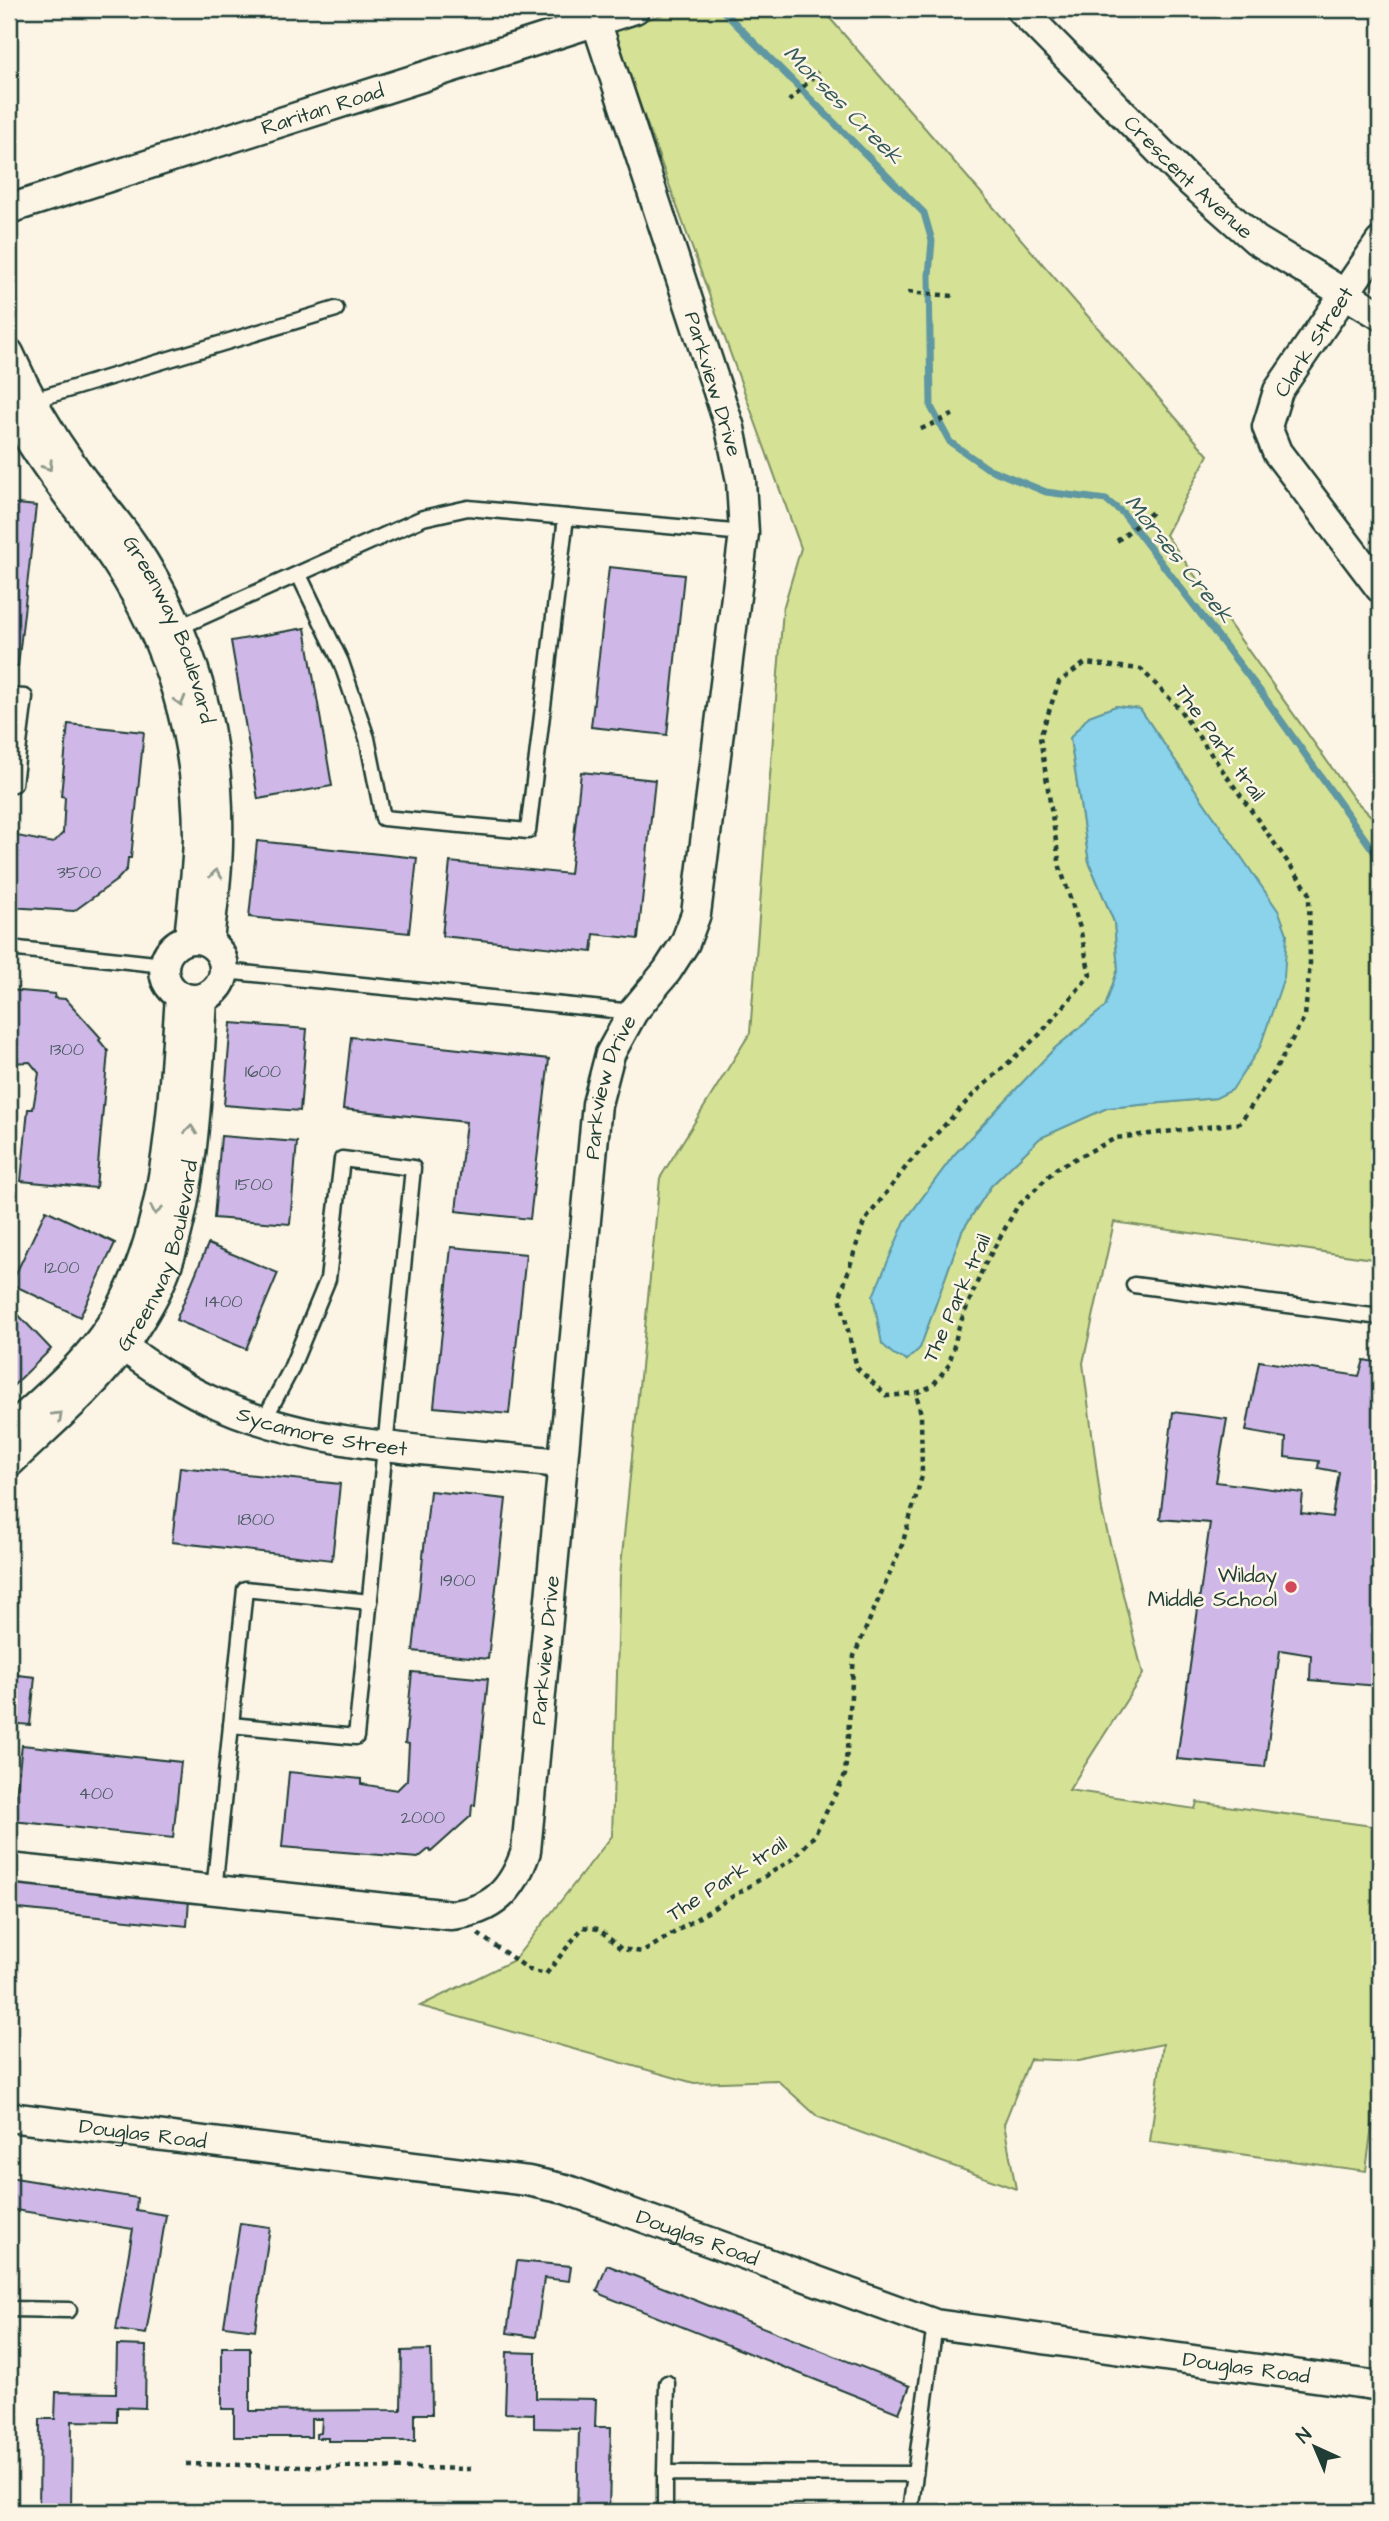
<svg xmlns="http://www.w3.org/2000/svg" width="1389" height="2521" font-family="'Architects Daughter',sans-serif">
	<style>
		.green { fill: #d5e194; stroke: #7a8f64; stroke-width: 2; fill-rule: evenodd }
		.water { fill: #8ad3eb; stroke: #5f97a2; stroke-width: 2 }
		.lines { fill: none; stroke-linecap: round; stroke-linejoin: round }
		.stream { stroke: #5f97a2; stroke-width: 7 }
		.building { fill: #cfb8e8; stroke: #1f3d34; stroke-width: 2 }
		.service-casing { stroke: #1f3d34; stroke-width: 19 }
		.minor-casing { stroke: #1f3d34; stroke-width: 33 }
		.path { stroke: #1f3d34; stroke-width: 4.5; stroke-dasharray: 5 5; stroke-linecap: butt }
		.service { stroke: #fcf5e5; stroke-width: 14 }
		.minor { stroke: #fcf5e5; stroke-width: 28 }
		.oneway { stroke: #8e998c }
		.poi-dot { fill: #d1495b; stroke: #fcf5e5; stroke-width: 2.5 }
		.labels { text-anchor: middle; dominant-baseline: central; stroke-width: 5; stroke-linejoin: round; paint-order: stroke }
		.number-label { font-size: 18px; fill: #4b5c61 }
		.street-label { font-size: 21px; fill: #1f3d34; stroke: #fcf5e5 }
		.poi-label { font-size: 21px; fill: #1f3d34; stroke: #fcf5e5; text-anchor: end }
		.water-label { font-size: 23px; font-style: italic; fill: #345b59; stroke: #fcf5e5 }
	</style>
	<rect width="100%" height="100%" fill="#fcf5e5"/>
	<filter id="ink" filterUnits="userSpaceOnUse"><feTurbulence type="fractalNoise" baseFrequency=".0143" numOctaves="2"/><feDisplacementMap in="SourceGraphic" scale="14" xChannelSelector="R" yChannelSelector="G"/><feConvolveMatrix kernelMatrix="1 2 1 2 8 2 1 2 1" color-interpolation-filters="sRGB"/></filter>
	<g filter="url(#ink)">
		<!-- green -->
		<path class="green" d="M681,9H836L828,16L1208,455L1166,535L1354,799L1380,825V1260L1114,1222L1083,1363L1102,1511L1143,1674L1069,1790L1195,1809L1197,1802L1380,1827V2065L1366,2171L1150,2142L1163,2044L1079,2061L1030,2059L1004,2124L1016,2189L818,2117L777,2080L694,2083L420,2006L514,1960L612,1836L620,1576L660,1178L750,1033L783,609L801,548L613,30ZM1116,706L1140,709L1279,913L1287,934L1216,1098L1107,1108L1040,1138L991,1186L962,1231L920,1348L907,1360L905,1221L954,1155L1055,1048L1105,1007L1118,969L1114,922L1089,862L1070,738L1089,716Z"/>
		<!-- water -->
		<polygon class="water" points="1116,706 1140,709 1279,912 1287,934 1284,977 1260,1047 1232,1090 1216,1098 1107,1108 1040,1138 991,1186 962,1231 920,1348 907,1360 893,1354 882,1344 873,1296 905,1221 954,1155 1055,1048 1105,1007 1118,969 1114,922 1089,862 1070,738 1089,716"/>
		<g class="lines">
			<!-- stream -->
			<polyline class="stream" points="723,11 924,213 932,241 929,275 931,407 950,442 987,468 1046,492 1106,500 1123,513 1263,695 1380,860"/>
		</g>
		<!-- building -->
		<g class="building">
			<polygon points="9,503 36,506 18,666 9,665"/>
			<polygon points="609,567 684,575 667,735 591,727"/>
			<polygon points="305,628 332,786 258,799 231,641"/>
			<polygon points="68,724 144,732 131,858 128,858 127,869 117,880 74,911 9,907 9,831 17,832 17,836 53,843 63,833 65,797 61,796"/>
			<polygon points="581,772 655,780 638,939 594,934 592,952 442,936 450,862 570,874"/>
			<polygon points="257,841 417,858 409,933 249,917"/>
			<polygon points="9,990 55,994 54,998 66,999 101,1038 99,1040 108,1051 96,1188 21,1181 28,1109 33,1109 39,1073 30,1062 9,1063"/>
			<polygon points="231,1023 307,1029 300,1111 224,1105"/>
			<polygon points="351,1037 549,1059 530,1219 456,1211 466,1122 343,1109"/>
			<polygon points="221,1136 297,1142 290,1224 214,1218"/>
			<polygon points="46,1210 115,1243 80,1317 11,1284"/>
			<polygon points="208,1244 278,1273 246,1349 176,1320"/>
			<polygon points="451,1247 526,1254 509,1414 434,1407"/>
			<polygon points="9,1305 51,1349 9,1390"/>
			<polygon points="1364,1360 1380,1363 1380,1656 1377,1686 1310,1680 1311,1655 1280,1650 1265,1767 1177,1759 1210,1523 1160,1519 1173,1412 1227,1419 1216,1482 1303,1493 1301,1513 1332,1517 1339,1472 1318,1468 1319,1461 1285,1457 1286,1438 1246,1431 1259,1361 1359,1376"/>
			<polygon points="180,1467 340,1484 332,1560 172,1542"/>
			<polygon points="430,1491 506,1499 488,1659 413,1651"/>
			<polygon points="412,1672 488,1679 475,1805 472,1805 471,1816 431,1852 429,1849 418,1858 282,1847 289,1772 361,1779 361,1784 397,1790 407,1780 409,1744 405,1743"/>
			<polygon points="9,1674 35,1677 30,1725 9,1723"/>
			<polygon points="22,1745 181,1762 173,1838 13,1821"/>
			<polygon points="9,1882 189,1900 187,1926 9,1908"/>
			<polygon points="9,2177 137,2198 136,2210 166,2215 146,2334 116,2330 133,2229 9,2209"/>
			<polygon points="240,2223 270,2227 255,2330 224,2326"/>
			<polygon points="517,2261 571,2266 569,2281 544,2278 536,2337 507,2333"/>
			<polygon points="607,2265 910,2386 899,2413 602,2295 597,2291"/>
			<polygon points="117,2345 146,2346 145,2408 117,2407 117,2422 72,2421 71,2512 39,2512 40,2419 55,2419 56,2392 116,2393"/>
			<polygon points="222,2347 250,2347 250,2411 401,2410 402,2351 431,2350 432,2414 415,2414 415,2441 328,2441 328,2438 316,2438 316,2434 321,2433 322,2419 311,2419 311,2437 234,2437 234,2409 222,2409"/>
			<polygon points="507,2352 536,2353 536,2398 596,2399 595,2427 611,2427 609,2512 577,2512 579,2429 534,2428 534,2414 505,2413"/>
			<polygon points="745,2505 879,2510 879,2512 744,2512"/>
		</g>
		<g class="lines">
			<!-- service casing -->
			<g class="service-casing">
				<g id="service">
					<polyline points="30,401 336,309"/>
					<polyline points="299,575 341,662 367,738 383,818 528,831 566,517"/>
					<polyline points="175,629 423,518 468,508 744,533"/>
					<polyline points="9,696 25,697 14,784 9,783"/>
					<polyline points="9,948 164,965"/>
					<polyline points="224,971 633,1012"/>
					<polyline points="1134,1285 1380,1317"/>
					<polyline points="231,1725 356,1737 413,1168 342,1159 328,1279 290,1371 264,1420"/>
					<polyline points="214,1891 245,1589 370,1602"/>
					<polyline points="9,2309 69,2310"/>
					<polyline points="665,2473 667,2383"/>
					<polyline points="665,2512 665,2473 915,2474"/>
					<polyline points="910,2512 935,2324"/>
				</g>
			</g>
			<!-- minor casing -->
			<g class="minor-casing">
				<g id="minor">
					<path id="s1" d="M1020,9L1186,178L1256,240L1380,315"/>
					<path id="s2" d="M9,209L635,9"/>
					<polyline points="1380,242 1278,391 1267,427 1277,452 1380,588"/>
					<path id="s3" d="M9,353C27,394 49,433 75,469C93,495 115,518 133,545C193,634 221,735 218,841C218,875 212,909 209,942"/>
					<path d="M9,403C37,461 81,509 116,562C170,644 198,739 198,838C197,872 192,906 189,939"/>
					<circle cx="194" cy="969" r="30"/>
					<path id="s4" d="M108,1336C139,1358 173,1383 207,1399C311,1450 449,1451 562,1463"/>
					<path d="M9,1431C41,1401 77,1372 103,1336C170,1246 172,1104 180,996"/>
					<path id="s5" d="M9,1463C47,1426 93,1389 124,1345C137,1325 152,1303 161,1281C194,1203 198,1083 203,998"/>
					<path id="s6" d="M9,1868L451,1915C493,1911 513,1890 526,1851L597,1104L610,1054L633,1012L667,971L685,943L696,914L744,533L741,481L730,428L596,21"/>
					<path id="s7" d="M9,2117L528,2181L565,2189L935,2324L1380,2386"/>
				</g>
			</g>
			<!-- path -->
			<g class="path">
				<polyline points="789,101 818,72"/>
				<polyline points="908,292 953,296"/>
				<polyline points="921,429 957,413"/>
				<polyline points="1117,541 1155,510"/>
				<polyline points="478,1934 530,1970 546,1974 583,1927 599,1929 621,1949 643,1952 793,1859 814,1836 845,1775 854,1656 902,1545 922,1476 921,1414 916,1393 932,1386 949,1365 959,1326 984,1266 1017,1207 1057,1168 1116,1138 1240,1123 1273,1074 1305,1016 1310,963 1309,892 1177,706 1141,669 1085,663 1059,682 1040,737 1060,867 1080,928 1090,975 1040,1034 973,1095 909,1163 864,1222 840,1297 857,1368 887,1396 916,1393"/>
				<polyline points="186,2464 473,2469"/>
			</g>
			<!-- service -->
			<use href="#service" class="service"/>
			<!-- minor -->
			<use href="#minor" class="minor"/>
		</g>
		<!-- one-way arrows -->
		<defs><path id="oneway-chevron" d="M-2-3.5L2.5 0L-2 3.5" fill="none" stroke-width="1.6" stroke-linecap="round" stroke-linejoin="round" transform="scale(1.75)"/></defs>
		<g class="oneway">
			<use href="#oneway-chevron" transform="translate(48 466) rotate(57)"/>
			<use href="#oneway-chevron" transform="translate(180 701) rotate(74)"/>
			<use href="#oneway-chevron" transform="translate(216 874) rotate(-85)"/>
			<use href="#oneway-chevron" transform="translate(191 1130) rotate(-84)"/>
			<use href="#oneway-chevron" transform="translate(156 1210) rotate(101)"/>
			<use href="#oneway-chevron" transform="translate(58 1416) rotate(-44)"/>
		</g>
	</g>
	<!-- markers -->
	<circle class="poi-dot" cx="1291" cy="1587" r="7"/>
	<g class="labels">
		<!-- number labels -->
		<g class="number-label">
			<text x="79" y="872">3500</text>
			<text x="67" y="1049">1300</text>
			<text x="263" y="1071">1600</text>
			<text x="254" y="1184">1500</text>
			<text x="62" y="1267">1200</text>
			<text x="224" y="1301">1400</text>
			<text x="256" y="1519">1800</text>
			<text x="458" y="1580">1900</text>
			<text x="96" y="1793">400</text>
			<text x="423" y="1817">2000</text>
		</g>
		<!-- street labels -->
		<g class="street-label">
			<text stroke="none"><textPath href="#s2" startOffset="329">Raritan Road</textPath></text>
			<text stroke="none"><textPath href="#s1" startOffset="238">Crescent Avenue</textPath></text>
			<text transform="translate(1314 342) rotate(-57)">Clark Street</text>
			<text transform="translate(713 384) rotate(73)">Parkview Drive</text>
			<text stroke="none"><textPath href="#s3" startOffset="322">Greenway Boulevard</textPath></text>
			<text transform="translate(1220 743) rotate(54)">The Park trail</text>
			<text stroke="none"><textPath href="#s6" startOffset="1320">Parkview Drive</textPath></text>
			<text stroke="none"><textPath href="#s5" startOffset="262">Greenway Boulevard</textPath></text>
			<text transform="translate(957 1298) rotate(-66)">The Park trail</text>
			<text stroke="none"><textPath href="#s4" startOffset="238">Sycamore Street</textPath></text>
			<text stroke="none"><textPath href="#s6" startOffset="752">Parkview Drive</textPath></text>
			<text transform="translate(727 1879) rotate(-33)">The Park trail</text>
			<text stroke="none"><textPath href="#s7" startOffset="135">Douglas Road</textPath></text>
			<text stroke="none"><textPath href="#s7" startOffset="702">Douglas Road</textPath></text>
			<text stroke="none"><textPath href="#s7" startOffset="1269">Douglas Road</textPath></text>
		</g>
		<!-- poi labels -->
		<g class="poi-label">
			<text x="1277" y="1575">Wilday<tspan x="1277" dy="24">Middle School</tspan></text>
		</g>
		<!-- water labels -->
		<g class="water-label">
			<text transform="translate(843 105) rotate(45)">Morses Creek</text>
			<text transform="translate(1179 559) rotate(51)">Morses Creek</text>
		</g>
	</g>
	<!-- margin -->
	<rect width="1389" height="2521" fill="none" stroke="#fcf5e5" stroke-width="35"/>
	<rect x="18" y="18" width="1354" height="2486" fill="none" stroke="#1f3d34" stroke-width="2.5" filter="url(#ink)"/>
	<!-- north arrow -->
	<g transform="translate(1315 2447) rotate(316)" stroke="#fcf5e5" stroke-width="5" paint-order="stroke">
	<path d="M0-5L12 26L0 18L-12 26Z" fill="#1f3d34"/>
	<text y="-10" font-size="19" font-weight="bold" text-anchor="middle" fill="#1f3d34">N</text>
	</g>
</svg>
